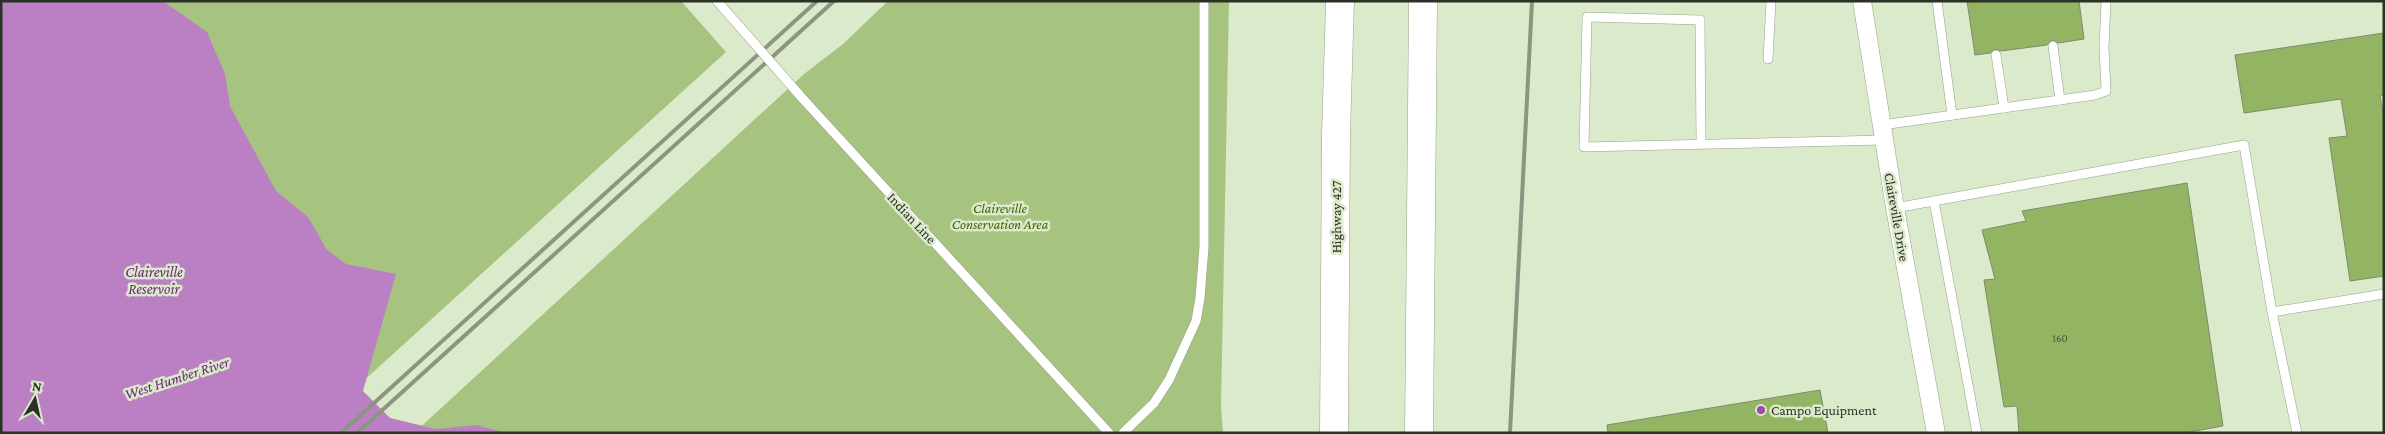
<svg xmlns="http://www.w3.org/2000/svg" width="2385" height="434" font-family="'Crimson Pro',serif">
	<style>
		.green { fill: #a6c480 }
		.water { fill: #ba80c3 }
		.building { fill: #93b563; stroke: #7e8b6f }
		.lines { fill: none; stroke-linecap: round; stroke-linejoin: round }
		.service-casing { stroke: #95a285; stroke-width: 10 }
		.minor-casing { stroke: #95a285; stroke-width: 19 }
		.motorway-casing { stroke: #95a285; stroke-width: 29 }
		.service { stroke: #fff; stroke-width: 9 }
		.minor { stroke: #fff; stroke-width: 18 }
		.motorway { stroke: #fff; stroke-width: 28 }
		.rail { stroke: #8c9580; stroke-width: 4 }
		.service-bridge-casing { stroke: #95a285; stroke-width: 10; stroke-linecap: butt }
		.service-bridge { stroke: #fff; stroke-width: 9 }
		.poi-dot { fill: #a247b2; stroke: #dceacc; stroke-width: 2 }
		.labels { text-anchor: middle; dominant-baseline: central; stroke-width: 5; stroke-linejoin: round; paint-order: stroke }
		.number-label { font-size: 11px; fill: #465234 }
		.park-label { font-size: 14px; font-style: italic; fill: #446203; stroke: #dceacc }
		.street-label { font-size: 14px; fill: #2c3125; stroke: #dceacc }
		.poi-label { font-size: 14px; fill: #2c3125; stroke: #dceacc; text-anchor: start }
		.water-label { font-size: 15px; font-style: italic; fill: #6b2577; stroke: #dceacc }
	</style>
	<rect width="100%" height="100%" fill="#dceacc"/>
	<!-- green -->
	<g class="green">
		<polygon points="1,1 681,1 726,52 306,433 1,433"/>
		<polygon points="888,1 1229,1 1221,406 1223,433 414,433 804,74 843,44"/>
	</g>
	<!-- water -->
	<polygon class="water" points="1,1 163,1 207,32 225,74 230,106 276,191 308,217 327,250 346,264 396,274 363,391 390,418 436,429 476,425 507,433 1,433"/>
	<!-- building -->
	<g class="building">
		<polygon points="1967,1 2079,1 2084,39 2058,43 2052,40 2047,45 2001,51 1996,49 1990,53 1975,55"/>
		<polygon points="2384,33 2384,95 2380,96 2384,119 2384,276 2350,281 2329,138 2347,136 2341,99 2244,113 2235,55"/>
		<polygon points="2187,183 2223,426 2184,433 2019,433 2017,406 2004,407 1984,280 1995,279 1982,230 2026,221 2022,211"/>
		<polygon points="1820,390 1828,433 1608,433 1607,425"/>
	</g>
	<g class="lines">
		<!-- service casing -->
		<g class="service-casing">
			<g id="service">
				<polyline points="717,1 740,27"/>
				<polyline points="1937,1 1952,115"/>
				<polyline points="2053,46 2060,100"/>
				<polyline points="1996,55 2004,108"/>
				<polyline points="1768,59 1771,1"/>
				<polyline points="803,99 1109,433"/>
				<polyline points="1882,125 2095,95 2106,91 2104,47 2106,1"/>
				<polyline points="1701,144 1700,20 1587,17 1584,147 1884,140"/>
				<polyline points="1934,201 1977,433"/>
				<polyline points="1895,208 2244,145 2272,312 2384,294"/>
				<polyline points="2272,312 2297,433"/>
				<polyline points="1123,433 1154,403 1169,380 1196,321 1200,298 1204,247 1204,1"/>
			</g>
		</g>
		<!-- minor casing -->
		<g class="minor-casing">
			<polyline id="minor" points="1862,1 1895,208 1936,433"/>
		</g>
		<!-- motorway casing -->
		<g class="motorway-casing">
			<g id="motorway">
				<polyline points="1334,433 1336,134 1340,1"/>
				<polyline points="1419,433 1423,1"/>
			</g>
		</g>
		<!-- service -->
		<use href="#service" class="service"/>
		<!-- minor -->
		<use href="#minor" class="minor"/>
		<!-- motorway -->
		<use href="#motorway" class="motorway"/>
		<!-- rail -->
		<g class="rail">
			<polyline points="341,433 817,1"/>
			<polyline points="357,433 834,1"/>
			<polyline points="1510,433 1532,1"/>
		</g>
		<!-- service-bridge casing -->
		<g class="service-bridge-casing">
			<polyline id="service-bridge" points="740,27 803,99"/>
		</g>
		<!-- service-bridge -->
		<use href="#service-bridge" class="service-bridge"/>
	</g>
	<!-- markers -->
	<circle class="poi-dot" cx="1761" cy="410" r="5"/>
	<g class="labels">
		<!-- number labels -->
		<g class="number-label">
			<text x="2060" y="338">160</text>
		</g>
		<!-- park labels -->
		<g class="park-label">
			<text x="1000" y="208">Claireville<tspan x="1000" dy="16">Conservation Area</tspan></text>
		</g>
		<!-- street labels -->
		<g class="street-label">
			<text transform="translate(1336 217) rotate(-90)">Highway 427</text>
			<text transform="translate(1897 217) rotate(80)">Claireville Drive</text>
			<text transform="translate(912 218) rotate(47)">Indian Line</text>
		</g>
		<!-- poi labels -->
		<g class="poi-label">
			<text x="1771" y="410">Campo Equipment</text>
		</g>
		<!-- water labels -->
		<g class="water-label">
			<text x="154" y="272">Claireville<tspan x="154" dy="17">Reservoir</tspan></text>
			<text transform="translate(177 378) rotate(-18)">West Humber River</text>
		</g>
	</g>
	<!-- border -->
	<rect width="2385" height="434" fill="none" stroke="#2c3125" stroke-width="5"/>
	<!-- north arrow -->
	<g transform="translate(35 399) rotate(9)" stroke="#dceacc" stroke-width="4" paint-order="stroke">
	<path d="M0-4L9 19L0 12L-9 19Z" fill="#2c3125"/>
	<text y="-8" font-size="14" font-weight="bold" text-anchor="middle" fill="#2c3125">N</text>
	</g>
</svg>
